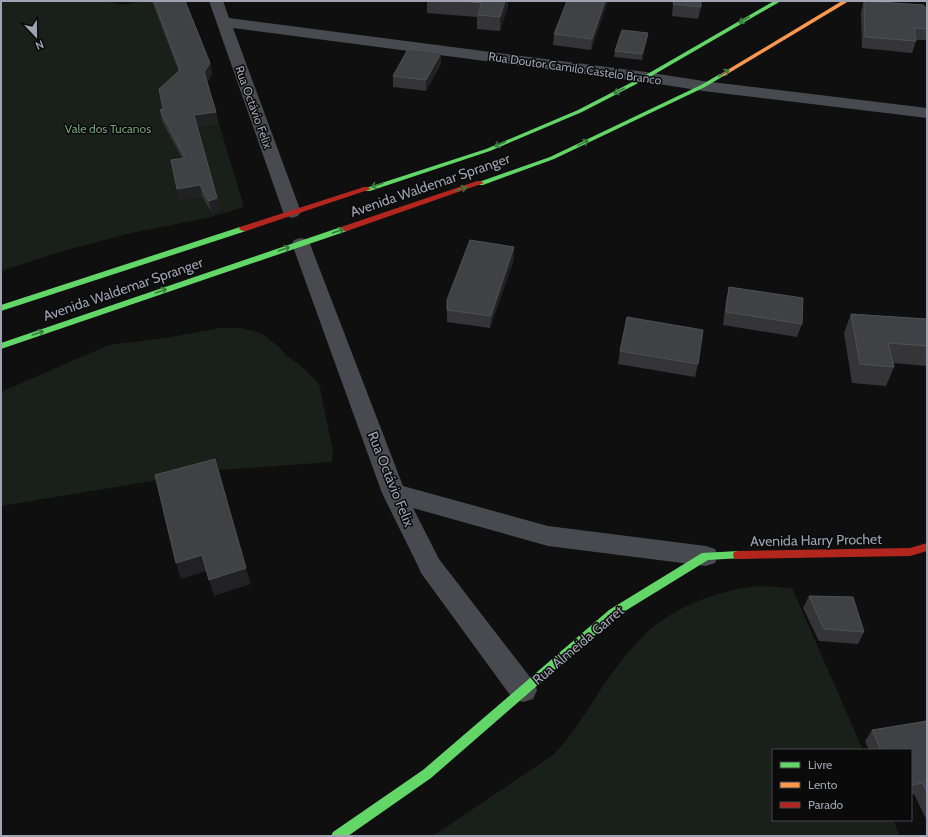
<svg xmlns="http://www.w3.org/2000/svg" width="928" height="837" font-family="Cabin,sans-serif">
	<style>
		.green { fill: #19201a }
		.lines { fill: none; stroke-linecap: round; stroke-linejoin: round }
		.street { fill: #494a4f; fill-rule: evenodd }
		.fast { fill: #63d668; fill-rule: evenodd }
		.slow { fill: #ff974d; fill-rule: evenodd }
		.jam { fill: #b3261e; fill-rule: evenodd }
		.wall { fill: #353538 }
		.shaded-wall { fill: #212123 }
		.building { fill: #404145; stroke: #4f5056 }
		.oneway { stroke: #3b7a3e }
		.labels { text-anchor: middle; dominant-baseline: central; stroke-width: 3; stroke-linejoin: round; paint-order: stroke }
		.far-street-label { font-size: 12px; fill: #9fa3b2; stroke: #0a0a0b }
		.far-park-label { font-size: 12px; fill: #749f7a; stroke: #0a0a0b }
		.street-label { font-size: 14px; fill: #9fa3b2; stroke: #0a0a0b }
	</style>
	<rect width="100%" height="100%" fill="#0f0f10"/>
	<!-- green -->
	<g class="green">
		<polygon points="1,1 107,1 123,5 141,1 182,1 244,207 207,218 131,233 59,252 1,271"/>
		<polygon points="221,328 240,328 261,333 279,347 287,356 301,366 319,384 333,451 332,462 219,470 1,506 1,392 109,345 165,338"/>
		<path d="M758,586L792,588L863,750H773V820H893L900,836H433L553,755C574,734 587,710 603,686C617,666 633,644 652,628C681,604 721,590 758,586Z"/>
	</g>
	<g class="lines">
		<!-- street -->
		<g class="street">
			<polygon points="209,1 223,1 229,18 646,72 703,81 927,108 927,118 703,91 646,82 233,28 301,212 298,216 292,218 286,216 283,212"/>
			<polygon points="301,238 308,240 310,244 403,486 548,526 706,546 715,549 718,556 715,563 706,566 548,546 413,508 439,559 533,681 537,690 533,699 523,702 513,699 421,573 418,566 382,493 292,244 294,240"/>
		</g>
		<!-- fast -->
		<g class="fast">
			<polygon points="774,1 781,1 648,78 582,112 490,151 370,191 367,191 363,189 486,149 578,110 644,76"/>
			<polygon points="720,74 725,75 705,87 554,159 483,185 480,185 476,183 550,157 701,85"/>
			<polygon points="240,227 243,227 247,229 246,231 1,311 1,305"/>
			<polygon points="341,227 344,227 348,229 347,231 1,349 1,343"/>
			<polygon points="738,551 742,552 743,555 742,558 708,560 617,616 431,778 348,836 331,836 333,832 423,770 609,610 702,553"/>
		</g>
		<!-- slow -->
		<polygon class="slow" points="842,1 849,1 724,76 719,75"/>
		<!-- jam -->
		<g class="jam">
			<polygon points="477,181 480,181 484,183 347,231 344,231 340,229 341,227"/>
			<polygon points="364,187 367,187 371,189 246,231 243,231 239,229 240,227"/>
			<polygon points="927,543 927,551 910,556 738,559 734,558 733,555 734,552 738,551 910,548"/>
		</g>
	</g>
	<!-- wall -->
	<g class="wall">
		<polygon points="152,1 185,1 210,63 212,74 207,82 216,112 218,123 197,126 220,209 211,212 202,196 179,200 182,158 162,121 160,110 163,109 179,72"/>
		<polygon points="427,1 508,1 508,6 500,31 477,29 477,17 427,13"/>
		<polygon points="567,1 608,1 591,50 553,45 554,34"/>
		<polygon points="864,1 927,8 927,40 916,40 916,41 912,53 862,48 861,12"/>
		<polygon points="673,4 701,7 698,19 672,16"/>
		<polygon points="648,33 647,40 642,60 614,57 615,51"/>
		<polygon points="441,64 426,91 393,87 393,76"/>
		<polygon points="514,259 490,328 447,322 447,300"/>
		<polygon points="729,287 802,324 797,337 723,325 726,300"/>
		<polygon points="851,314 927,319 927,366 893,363 894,367 886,386 852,383 844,333"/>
		<polygon points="620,351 698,364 695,377 618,364"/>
		<polygon points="809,596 864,632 858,644 819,641 803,608"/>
		<polygon points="927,721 927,821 914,794 911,794 911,750 869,750 865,741 872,730"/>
	</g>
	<!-- shaded-wall -->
	<g class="shaded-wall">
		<polygon points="505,1 508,1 508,6 500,31 500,17"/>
		<polygon points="605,1 608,1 591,50 592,39"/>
		<polygon points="648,33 647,40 642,60 642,54"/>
		<polygon points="441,53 441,64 426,91 426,80"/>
		<polygon points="210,63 212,74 206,83 204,72"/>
		<polygon points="216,112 218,123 197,126 194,115"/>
		<polygon points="200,185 202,196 179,200 177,189"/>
		<polygon points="217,198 220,209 211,212 209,201"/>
		<polygon points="514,247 514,259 490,328 491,316"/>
		<polygon points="202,555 207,571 181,579 176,563"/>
		<polygon points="246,568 251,584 214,596 209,580"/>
	</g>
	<!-- building -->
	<g class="building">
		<polygon points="154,1 185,1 210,63 204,72 216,112 194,115 217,198 209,201 200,185 177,189 171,160 185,158 160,110 163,109 159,89 180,70"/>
		<polygon points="458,1 505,1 500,17 478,15 482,3"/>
		<polygon points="567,1 605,1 592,39 554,34"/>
		<polygon points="674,1 701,1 701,7 673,4"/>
		<polygon points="864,1 924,5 924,7 927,8 927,29 914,28 916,41 865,37"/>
		<polygon points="622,30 648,33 642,54 615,51"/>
		<polygon points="408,49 441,53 426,80 393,76"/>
		<polygon points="470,240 514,247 491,316 447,310 447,300"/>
		<polygon points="729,287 803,298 802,324 726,312"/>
		<polygon points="851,314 927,319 927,346 888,343 894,367 860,364"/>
		<polygon points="627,317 703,330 698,364 620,351"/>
		<polygon points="215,459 246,568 209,580 202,555 176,563 155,475"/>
		<polygon points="809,596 853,597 864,632 824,629"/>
		<polygon points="927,721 927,793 923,783 911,785 911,750 881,750 872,730"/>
	</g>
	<!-- one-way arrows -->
	<defs><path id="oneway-shaft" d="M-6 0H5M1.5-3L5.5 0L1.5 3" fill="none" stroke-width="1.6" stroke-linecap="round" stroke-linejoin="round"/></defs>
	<g class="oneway">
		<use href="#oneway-shaft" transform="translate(744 20) rotate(150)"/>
		<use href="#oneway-shaft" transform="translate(724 73) rotate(-31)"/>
		<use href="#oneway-shaft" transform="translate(619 91) rotate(153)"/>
		<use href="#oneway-shaft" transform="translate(583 143) rotate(-26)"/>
		<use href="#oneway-shaft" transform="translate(500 144) rotate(157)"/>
		<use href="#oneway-shaft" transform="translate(377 185) rotate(162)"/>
		<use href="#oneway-shaft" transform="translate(461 189) rotate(-19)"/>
		<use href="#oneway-shaft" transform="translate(338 231) rotate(-19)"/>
		<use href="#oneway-shaft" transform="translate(284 249) rotate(-19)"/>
		<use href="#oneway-shaft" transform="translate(161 291) rotate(-19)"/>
		<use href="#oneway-shaft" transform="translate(38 333) rotate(-19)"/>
	</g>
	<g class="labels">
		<!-- far-street labels -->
		<g class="far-street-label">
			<text transform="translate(575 68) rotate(8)">Rua Doutor Camilo Castelo Branco</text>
			<text transform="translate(254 107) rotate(70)">Rua Octávio Felix</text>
		</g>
		<!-- far-park labels -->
		<g class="far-park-label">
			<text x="108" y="128">Vale dos Tucanos</text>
		</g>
		<!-- street labels -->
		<g class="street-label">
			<text transform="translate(430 185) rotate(-19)">Avenida Waldemar Spranger</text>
			<text transform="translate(123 289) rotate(-19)">Avenida Waldemar Spranger</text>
			<text transform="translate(391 479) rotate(68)">Rua Octávio Felix</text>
			<text transform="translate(816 540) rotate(-1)">Avenida Harry Prochet</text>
			<text transform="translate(578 645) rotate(-40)">Rua Almeida Garret</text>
		</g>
	</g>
	<!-- border -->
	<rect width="928" height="837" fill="none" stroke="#9fa3b2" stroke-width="4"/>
	<!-- legend -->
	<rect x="772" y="749" width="140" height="72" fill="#0a0a0b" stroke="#46474e"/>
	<rect x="780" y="762" width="20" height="6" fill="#63d668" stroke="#46474e"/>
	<text x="808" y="769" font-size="12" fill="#9fa3b2">Livre</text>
	<rect x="780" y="782" width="20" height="6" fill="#ff974d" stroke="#46474e"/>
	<text x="808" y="789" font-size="12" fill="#9fa3b2">Lento</text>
	<rect x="780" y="802" width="20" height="6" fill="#b3261e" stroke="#46474e"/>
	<text x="808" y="809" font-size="12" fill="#9fa3b2">Parado</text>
	<!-- north arrow -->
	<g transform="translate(36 36) rotate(158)" stroke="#0a0a0b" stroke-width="3" paint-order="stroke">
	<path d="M0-3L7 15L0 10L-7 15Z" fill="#9fa3b2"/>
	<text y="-6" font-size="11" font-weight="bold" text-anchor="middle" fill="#9fa3b2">N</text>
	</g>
</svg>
